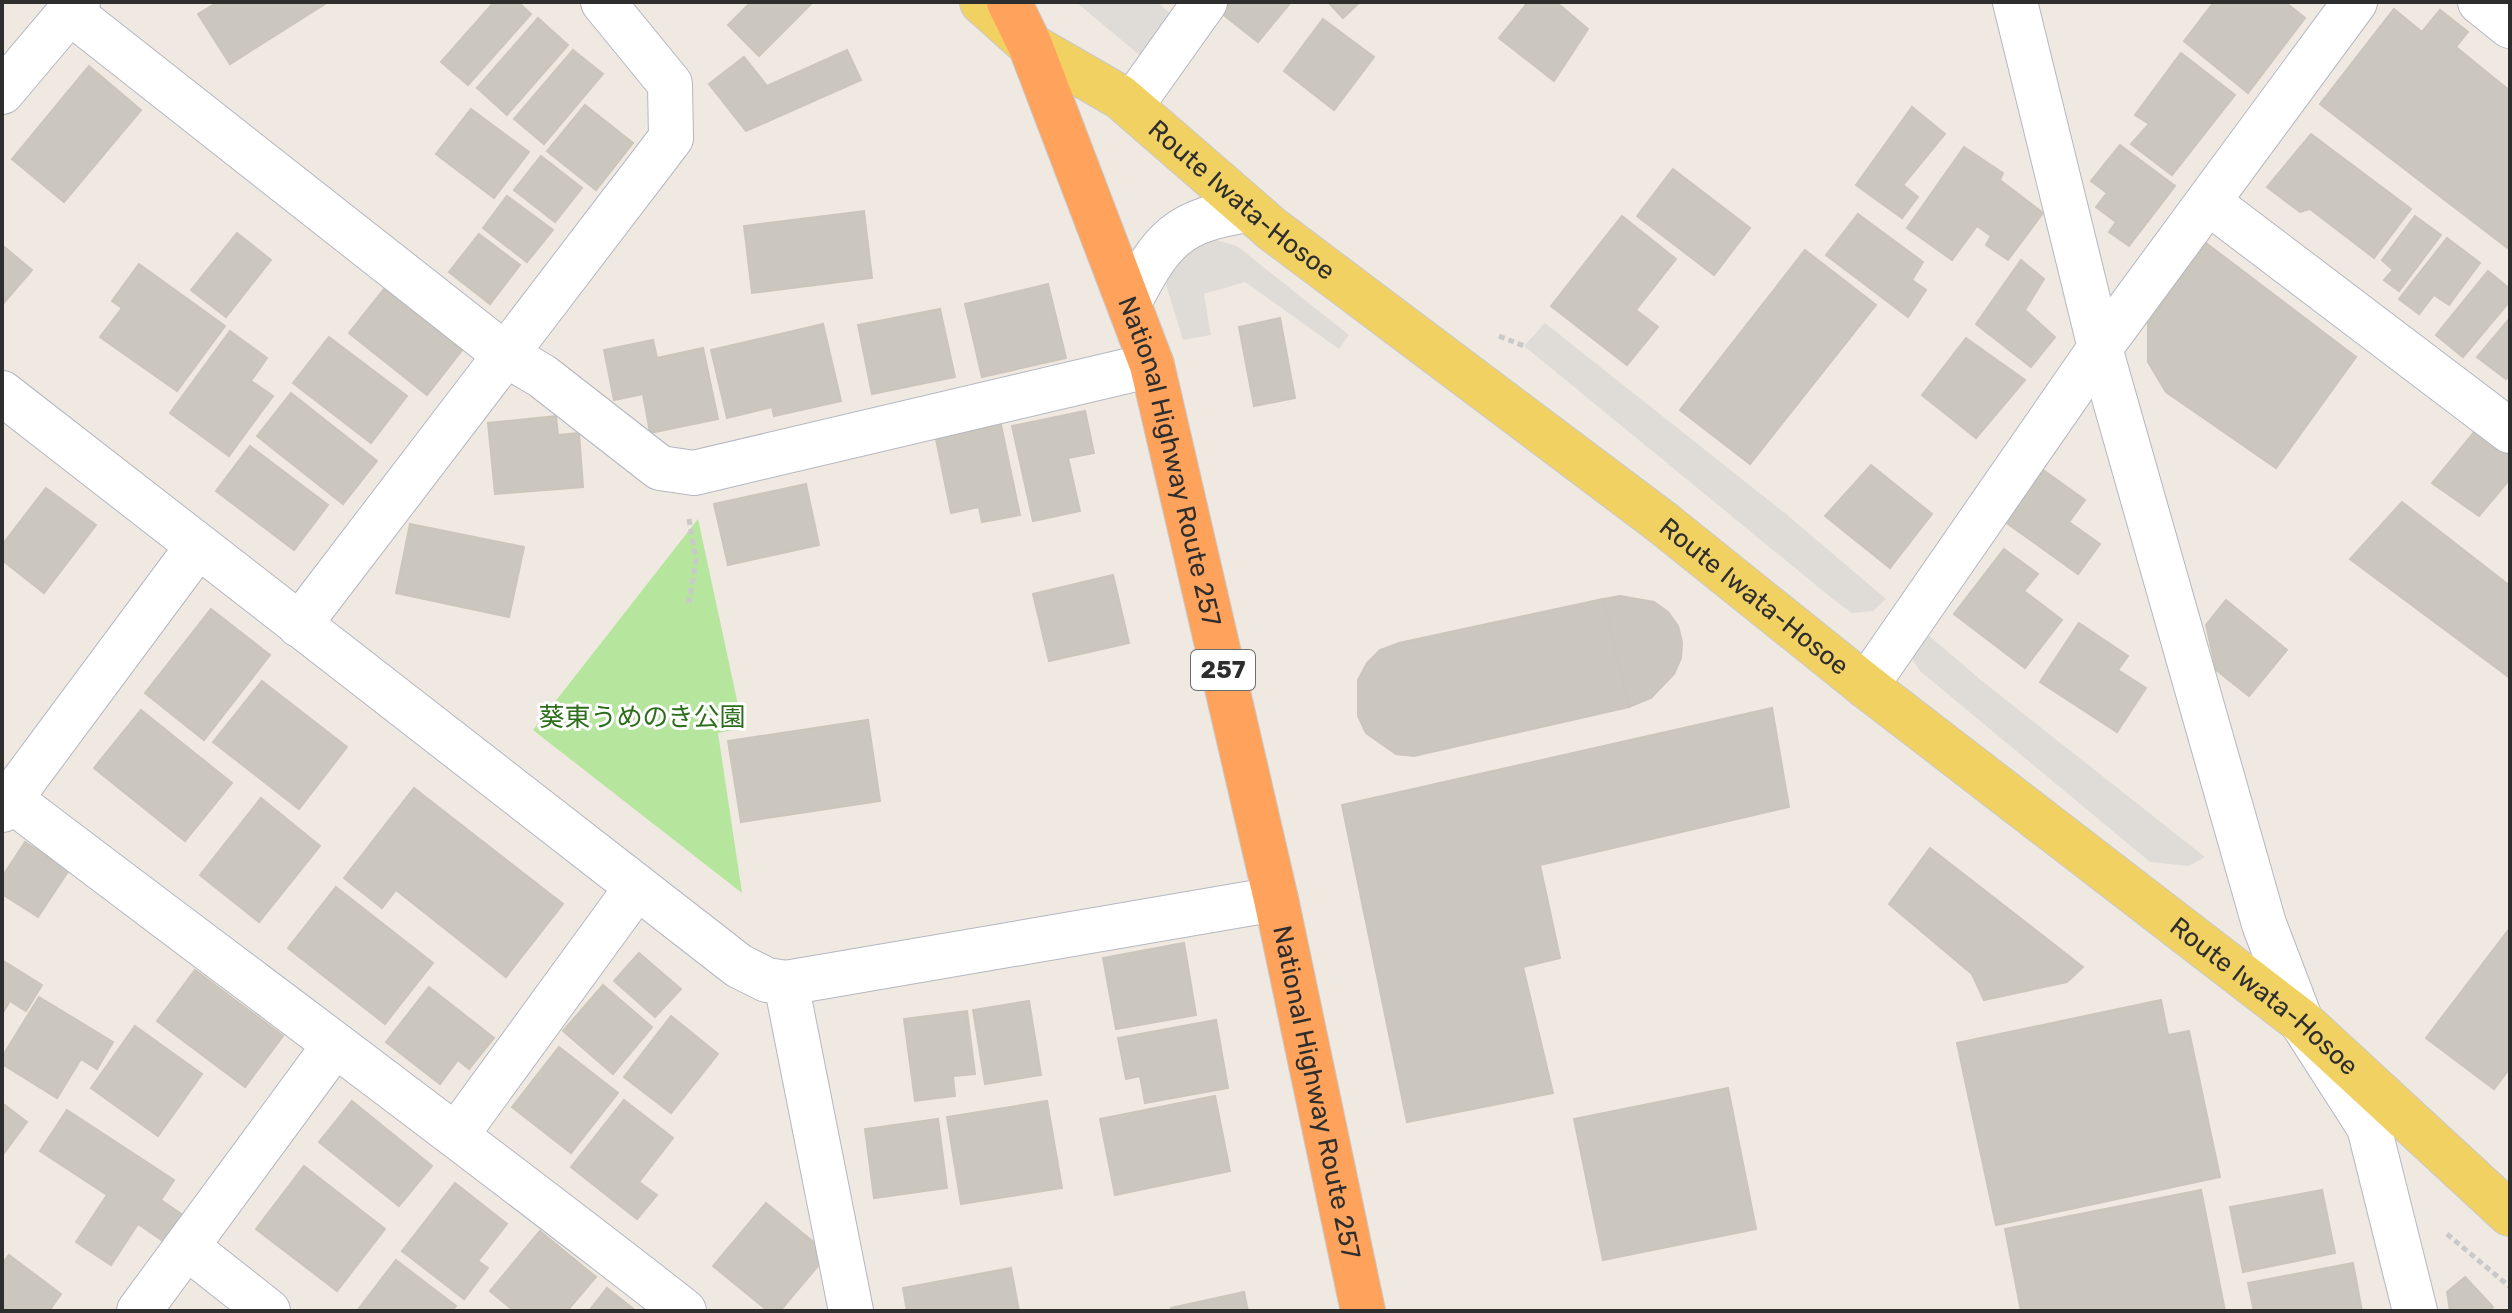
<svg xmlns="http://www.w3.org/2000/svg" width="2512" height="1313" font-family="Rubik,'Noto Sans JP',sans-serif">
	<style>
		.green { fill: #b6e59e }
		.plaza { fill: #dfdcd8 }
		.building { fill: #cbc7bf; stroke: #cbc5ba; stroke-width: 2 }
		.lines { fill: none; stroke-linecap: round; stroke-linejoin: round }
		.minor-casing { stroke: #b4b7c1; stroke-width: 46 }
		.major-casing { stroke: #c9c9c9; stroke-width: 46 }
		.highway-casing { stroke: #c9c9c9; stroke-width: 46 }
		.path { stroke: #c9c9c9; stroke-width: 5; stroke-dasharray: 6 4; stroke-linecap: butt }
		.minor { stroke: #fff; stroke-width: 44 }
		.major { stroke: #f2d163; stroke-width: 44 }
		.highway { stroke: #ffa35c; stroke-width: 44 }
		.labels { text-anchor: middle; dominant-baseline: central; stroke-width: 6; stroke-linejoin: round; paint-order: stroke }
		.shield { fill: #fff; stroke: #6d6d6d; stroke-width: 2 }
		.shield-label { font-size: 24px; font-weight: bold; fill: #2e2e2e }
		.street-label { font-size: 26px; fill: #2e2e2e; stroke: #fff }
		.park-label { font-size: 26px; fill: #2c6e1b; stroke: #fff }
	</style>
	<rect width="100%" height="100%" fill="#efe9e1"/>
	<!-- green -->
	<polygon class="green" points="698,519 743,728 718,733 742,893 533,730"/>
	<!-- plaza -->
	<g class="plaza">
		<polygon points="1076,2 1157,2 1178,20 1149,63"/>
		<polygon points="1212,239 1237,246 1349,335 1339,349 1245,282 1204,294 1211,335 1183,340 1166,285 1172,266 1189,248"/>
		<polygon points="1545,323 1786,514 1886,599 1873,611 1852,613 1834,600 1524,346"/>
		<polygon points="1919,627 1982,681 2205,857 2189,866 2150,862 1920,671 1912,659"/>
	</g>
	<!-- building -->
	<g class="building">
		<polygon points="218,2 328,2 230,64 198,14"/>
		<polygon points="494,2 518,2 531,14 468,85 441,62"/>
		<polygon points="751,2 813,2 759,56 728,25"/>
		<polygon points="1229,2 1291,2 1258,42 1221,13"/>
		<polygon points="1328,2 1360,2 1343,18"/>
		<polygon points="1528,2 1556,2 1588,29 1554,81 1499,38"/>
		<polygon points="2214,2 2285,2 2305,18 2248,93 2184,41"/>
		<polygon points="2394,9 2422,32 2440,10 2468,32 2456,47 2510,91 2510,250 2320,104"/>
		<polygon points="538,18 568,45 507,115 477,88"/>
		<polygon points="1323,19 1374,57 1334,110 1284,71"/>
		<polygon points="573,50 603,74 544,144 514,119"/>
		<polygon points="847,50 861,80 746,131 709,84 744,57 767,86"/>
		<polygon points="2181,53 2235,95 2172,175 2131,144 2149,124 2135,115"/>
		<polygon points="89,66 141,110 64,202 12,159"/>
		<polygon points="585,105 633,143 596,190 547,151"/>
		<polygon points="1912,107 1945,134 1903,185 1918,197 1902,218 1856,185"/>
		<polygon points="471,109 529,152 494,198 436,154"/>
		<polygon points="2311,134 2411,209 2374,258 2310,209 2300,212 2267,187"/>
		<polygon points="2120,145 2175,186 2129,246 2109,232 2116,222 2096,207 2107,193 2091,181"/>
		<polygon points="1964,147 2003,173 2000,180 2043,213 2008,260 1986,245 1991,236 1977,226 1952,260 1907,228"/>
		<polygon points="541,156 582,188 555,222 514,190"/>
		<polygon points="1673,169 1750,228 1714,275 1637,216"/>
		<polygon points="507,196 553,230 527,262 483,228"/>
		<polygon points="864,211 872,278 752,293 744,226"/>
		<polygon points="1858,214 1923,262 1912,280 1926,290 1908,317 1826,255"/>
		<polygon points="1622,216 1676,259 1636,310 1658,327 1627,365 1551,306"/>
		<polygon points="2415,216 2441,235 2399,291 2384,280 2393,270 2382,260"/>
		<polygon points="237,233 271,260 226,317 191,290"/>
		<polygon points="479,234 520,265 490,304 449,272"/>
		<polygon points="2447,238 2480,263 2449,305 2434,295 2419,314 2399,299"/>
		<polygon points="2206,243 2356,357 2276,468 2166,392 2148,362 2148,323"/>
		<polygon points="2,245 32,270 2,305"/>
		<polygon points="1805,250 1876,305 1750,464 1680,410"/>
		<polygon points="2021,260 2044,279 2025,310 2055,337 2031,367 1976,324"/>
		<polygon points="139,264 225,326 177,391 100,337 122,308 112,301"/>
		<polygon points="2488,271 2510,289 2510,301 2463,357 2436,335"/>
		<polygon points="1048,284 1066,358 982,377 965,304"/>
		<polygon points="384,289 463,349 427,395 349,333"/>
		<polygon points="940,309 955,377 872,394 858,325"/>
		<polygon points="1280,318 1295,398 1254,406 1239,327"/>
		<polygon points="2510,318 2510,374 2506,379 2477,357"/>
		<polygon points="823,324 841,401 774,416 772,407 727,418 711,350"/>
		<polygon points="230,331 267,358 251,381 273,396 229,456 170,413"/>
		<polygon points="329,337 407,396 371,443 293,383"/>
		<polygon points="1966,338 2025,380 1976,438 1922,395"/>
		<polygon points="653,340 657,358 703,348 718,419 650,433 643,394 614,400 604,350"/>
		<polygon points="291,393 377,461 343,504 257,436"/>
		<polygon points="1085,411 1094,453 1068,458 1080,511 1033,521 1012,426"/>
		<polygon points="556,416 558,435 579,433 583,487 495,494 488,423"/>
		<polygon points="1001,425 1020,515 982,522 979,507 951,513 936,439"/>
		<polygon points="2480,425 2510,446 2510,479 2479,516 2432,483"/>
		<polygon points="250,446 328,505 294,550 216,491"/>
		<polygon points="1871,465 1932,514 1890,568 1825,516"/>
		<polygon points="2039,467 2085,500 2069,522 2100,544 2078,574 2001,519"/>
		<polygon points="806,484 819,545 728,565 714,504"/>
		<polygon points="46,488 96,525 44,593 2,560 2,545"/>
		<polygon points="2402,502 2510,586 2510,678 2350,559"/>
		<polygon points="410,524 524,547 509,617 396,593"/>
		<polygon points="2004,549 2038,574 2024,591 2062,620 2025,668 1954,614"/>
		<polygon points="1113,575 1129,643 1049,661 1033,594"/>
		<polygon points="1620,596 1654,602 1668,612 1678,626 1682,642 1681,658 1674,674 1651,698 1629,707 1603,599"/>
		<polygon points="1603,599 1629,707 1414,756 1396,754 1366,733 1358,716 1358,680 1367,663 1380,650 1399,643"/>
		<polygon points="2226,600 2287,650 2249,696 2216,670 2206,625"/>
		<polygon points="211,609 270,655 204,740 145,693"/>
		<polygon points="2079,623 2128,656 2118,670 2146,688 2117,732 2040,682"/>
		<polygon points="262,681 347,747 299,809 213,742"/>
		<polygon points="1772,708 1789,807 1540,865 1560,958 1523,967 1553,1093 1407,1122 1342,805"/>
		<polygon points="141,710 232,783 185,841 94,768"/>
		<polygon points="868,720 880,801 741,822 728,741"/>
		<polygon points="414,788 563,904 506,977 396,890 382,908 344,878"/>
		<polygon points="261,798 320,846 259,922 200,875"/>
		<polygon points="25,842 69,870 38,917 2,894 2,877"/>
		<polygon points="1930,848 2083,967 2067,982 1984,1000 1972,974 1889,904"/>
		<polygon points="336,887 433,963 385,1024 288,948"/>
		<polygon points="2510,928 2510,1068 2494,1089 2426,1038"/>
		<polygon points="1184,943 1196,1015 1116,1029 1103,958"/>
		<polygon points="639,953 681,989 655,1017 614,981"/>
		<polygon points="2,960 42,985 26,1011 10,1001 2,1014"/>
		<polygon points="195,970 283,1036 245,1087 157,1021"/>
		<polygon points="603,985 652,1027 613,1074 563,1031"/>
		<polygon points="429,987 494,1038 469,1069 458,1060 440,1084 386,1042"/>
		<polygon points="39,997 113,1042 97,1069 81,1059 57,1098 2,1064 2,1057"/>
		<polygon points="2161,1000 2168,1035 2189,1031 2220,1177 1996,1225 1957,1043"/>
		<polygon points="1029,1001 1041,1075 985,1084 973,1010"/>
		<polygon points="967,1011 975,1074 953,1076 955,1096 915,1101 904,1019"/>
		<polygon points="671,1016 718,1054 671,1113 624,1077"/>
		<polygon points="1216,1020 1228,1088 1145,1103 1140,1076 1126,1079 1118,1038"/>
		<polygon points="135,1026 202,1074 158,1136 91,1088"/>
		<polygon points="559,1047 618,1093 571,1153 512,1107"/>
		<polygon points="1728,1088 1756,1229 1603,1260 1574,1119"/>
		<polygon points="1215,1096 1230,1171 1115,1195 1100,1119"/>
		<polygon points="624,1100 673,1138 639,1182 657,1195 637,1219 571,1167"/>
		<polygon points="352,1101 432,1166 399,1206 319,1142"/>
		<polygon points="1047,1101 1062,1188 961,1204 947,1117"/>
		<polygon points="2,1103 27,1122 2,1156"/>
		<polygon points="67,1110 174,1180 161,1200 187,1218 169,1245 138,1224 111,1265 76,1242 107,1195 40,1151"/>
		<polygon points="938,1119 947,1188 874,1198 865,1129"/>
		<polygon points="304,1166 385,1229 337,1291 256,1229"/>
		<polygon points="455,1183 507,1224 478,1261 488,1268 464,1299 402,1251"/>
		<polygon points="2201,1190 2225,1311 2021,1311 2005,1229"/>
		<polygon points="2322,1190 2335,1253 2243,1272 2230,1207"/>
		<polygon points="766,1203 828,1254 780,1311 768,1311 713,1266"/>
		<polygon points="540,1231 596,1277 567,1311 514,1311 490,1291"/>
		<polygon points="9,1255 61,1294 49,1311 2,1311 2,1264"/>
		<polygon points="396,1260 456,1306 452,1311 357,1311"/>
		<polygon points="2353,1263 2362,1311 2254,1311 2248,1283"/>
		<polygon points="1011,1268 1019,1311 907,1311 903,1288"/>
		<polygon points="2465,1277 2493,1307 2488,1311 2450,1311 2447,1292"/>
		<polygon points="607,1288 636,1311 589,1311"/>
		<polygon points="1244,1292 1248,1311 1172,1311 1171,1308"/>
	</g>
	<g class="lines">
		<!-- minor casing -->
		<g class="minor-casing">
			<g id="minor">
				<polyline points="2015,2 2100,348 2264,924 2301,1021 2369,1127 2415,1311"/>
				<polyline points="2480,2 2510,26"/>
				<polyline points="70,12 503,353 542,376 660,468 694,473 1152,365"/>
				<polyline points="2,92 78,2"/>
				<polyline points="1131,106 1205,2"/>
				<polyline points="2208,202 2510,431"/>
				<path d="M1129,303C1162,239 1177,220 1250,210"/>
				<polyline points="2,393 739,966 767,980 786,983 851,1311"/>
				<polyline points="299,625 671,138 670,84 603,2"/>
				<polyline points="1866,686 2100,348 2355,2"/>
				<path d="M2,793C229,966 459,1135 684,1311"/>
				<polyline points="2,810 198,546"/>
				<polyline points="786,983 1276,899"/>
				<polyline points="457,1134 637,887"/>
				<polyline points="188,1248 268,1311"/>
				<polyline points="139,1311 334,1046"/>
			</g>
		</g>
		<!-- major casing -->
		<g class="major-casing">
			<g id="major">
				<path id="s1" d="M982,2L1030,45L1120,97L1272,229L1663,523L1866,686L2301,1021L2510,1214"/>
			</g>
		</g>
		<!-- highway casing -->
		<g class="highway-casing">
			<g id="highway">
				<path id="s2" d="M1009,2L1030,45L1152,365L1276,899L1363,1311"/>
			</g>
		</g>
		<!-- path -->
		<g class="path">
			<polyline points="1499,336 1524,346"/>
			<polyline points="689,519 696,560 689,603"/>
			<polyline points="2447,1234 2510,1287"/>
		</g>
		<!-- minor -->
		<use href="#minor" class="minor"/>
		<!-- major -->
		<use href="#major" class="major"/>
		<!-- highway -->
		<use href="#highway" class="highway"/>
	</g>
	<g class="labels">
		<!-- shield labels -->
		<rect class="shield" x="1191" y="650" width="64" height="40" rx="6"/>
		<g class="shield-label">
			<text x="1223" y="670">257</text>
		</g>
		<!-- street labels -->
		<g class="street-label">
			<text stroke="none"><textPath href="#s1" startOffset="328">Route Iwata-Hosoe</textPath></text>
			<text stroke="none"><textPath href="#s2" startOffset="488">National Highway Route 257</textPath></text>
			<text stroke="none"><textPath href="#s1" startOffset="976">Route Iwata-Hosoe</textPath></text>
			<text stroke="none"><textPath href="#s1" startOffset="1624">Route Iwata-Hosoe</textPath></text>
			<text stroke="none"><textPath href="#s2" startOffset="1136">National Highway Route 257</textPath></text>
		</g>
		<!-- park labels -->
		<g class="park-label">
			<text x="642" y="717">葵東うめのき公園</text>
		</g>
	</g>
	<!-- border -->
	<rect width="2512" height="1313" fill="none" stroke="#2e2e2e" stroke-width="8"/>
</svg>
